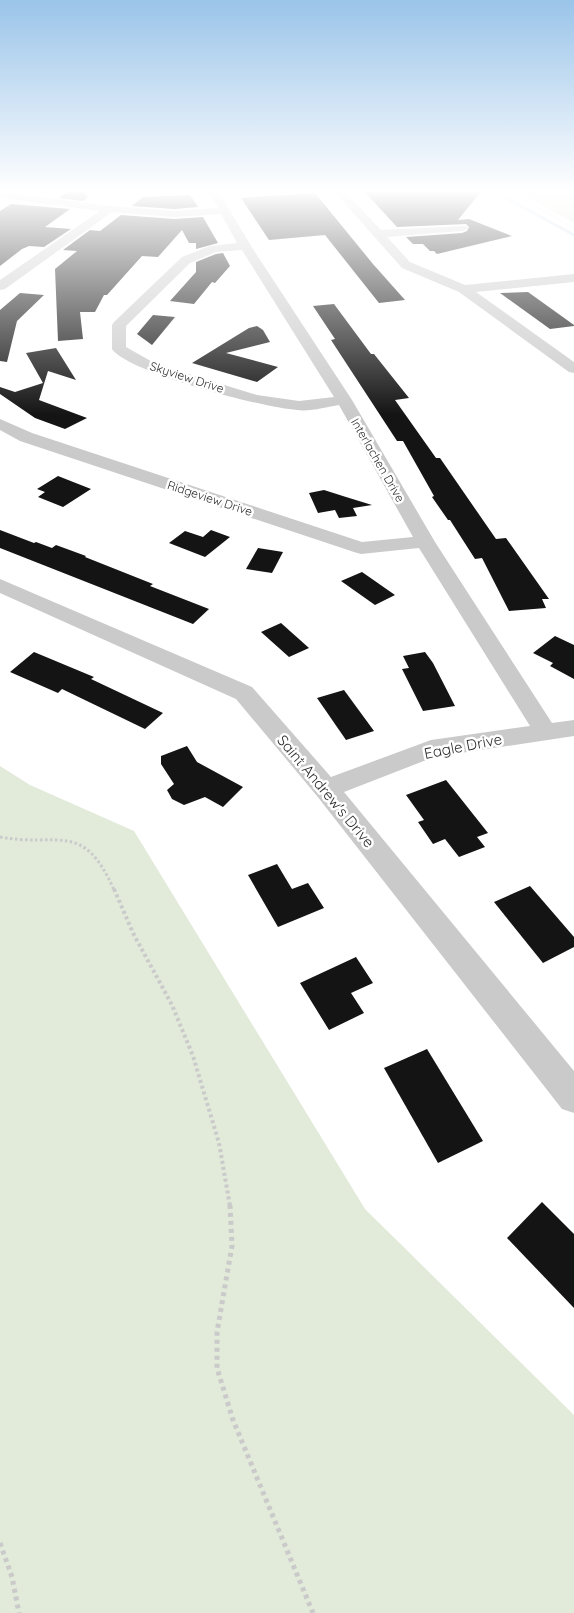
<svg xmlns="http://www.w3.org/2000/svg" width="574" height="1613" font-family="Quicksand,sans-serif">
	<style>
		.green { fill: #e2eada }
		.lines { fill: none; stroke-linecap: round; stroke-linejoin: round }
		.stream { stroke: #c6dbea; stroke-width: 3 }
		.building { fill: #141414 }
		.path-far3 { stroke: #cacaca; stroke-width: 1; stroke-dasharray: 1 1; stroke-linecap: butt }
		.path-far2 { stroke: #cacaca; stroke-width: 3; stroke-dasharray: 2.5 2.5; stroke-linecap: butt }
		.path-far1 { stroke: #cacaca; stroke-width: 4; stroke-dasharray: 3 3; stroke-linecap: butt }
		.path { stroke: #cacaca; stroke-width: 5; stroke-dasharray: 4 4; stroke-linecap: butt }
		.minor { fill: #cacaca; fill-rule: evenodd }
		.labels { text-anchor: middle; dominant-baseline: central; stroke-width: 5; stroke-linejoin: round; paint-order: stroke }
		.far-street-label { font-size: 12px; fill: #2d2d2d; stroke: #fff }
		.street-label { font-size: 15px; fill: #2d2d2d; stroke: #fff }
	</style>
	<rect width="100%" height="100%" fill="#fff"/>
	<!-- green -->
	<g class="green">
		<polygon points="513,189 574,189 574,223"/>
		<polygon points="0,766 30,785 134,831 365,1209 574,1415 574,1613 0,1613"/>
	</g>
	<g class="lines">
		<!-- stream -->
		<polyline class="stream" points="490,189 574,235"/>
	</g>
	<!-- building -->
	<g class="building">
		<polygon points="72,189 83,189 88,197 83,201 59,198"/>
		<polygon points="362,189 483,189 458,220 469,219 512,236 437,254 434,251 430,251 423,244 413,244 406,237 462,233 467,231 469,227 466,224 397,227"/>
		<polygon points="315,193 373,264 405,300 379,303 325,235 269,240 241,198"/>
		<polygon points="190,195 198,207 174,209 132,206 143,197"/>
		<polygon points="11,204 70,209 45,227 71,229 44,247 29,246 22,249 0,266 0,211"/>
		<polygon points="121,215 174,219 203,217 218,243 196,249 196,243 189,243 182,230 158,257 142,256 107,295 104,295 95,312 80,312 83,339 58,341 55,269 77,251 63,250 90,230 100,231"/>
		<polygon points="223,253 230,266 215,283 212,282 194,304 170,301 196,272 196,262 216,254"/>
		<polygon points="528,292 574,325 574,326 550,329 500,293"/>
		<polygon points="20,293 44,295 17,321 7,362 0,361 0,310"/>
		<polygon points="334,304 371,354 374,354 409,398 395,400 436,458 440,458 496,539 506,538 549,599 542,599 546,608 509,611 482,558 475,559 450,520 448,520 432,497 434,496 403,441 397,441 331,340 335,339 313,306"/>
		<polygon points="153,315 175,317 152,345 137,334"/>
		<polygon points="257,326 263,330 270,342 226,353 278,367 257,382 192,363 249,328"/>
		<polygon points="56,348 76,380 48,371 39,400 87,418 65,429 35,418 0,394 0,387 15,392 43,383 26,353"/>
		<polygon points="58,476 91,489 63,507 38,497 45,492 37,489"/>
		<polygon points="324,490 346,497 372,505 353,508 357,516 339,518 335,510 318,513 309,493"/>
		<polygon points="0,530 34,543 36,542 52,548 56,545 86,556 85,557 153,584 150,586 209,609 193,624 0,548"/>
		<polygon points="211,530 230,537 205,557 169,543 185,531 203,537"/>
		<polygon points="258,548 283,552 272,573 246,569"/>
		<polygon points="362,572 395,595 375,605 341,581"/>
		<polygon points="281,623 309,648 289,657 261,632"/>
		<polygon points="555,636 574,645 574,679 550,666 553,663 533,653"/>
		<polygon points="34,652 94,677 91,679 163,713 145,729 62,689 58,693 10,672"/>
		<polygon points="425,652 433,663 455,706 423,711 402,669 409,668 403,656"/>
		<polygon points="344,690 374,731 346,740 317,698"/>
		<polygon points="187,746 197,762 243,787 223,807 205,797 184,805 172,799 167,790 174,784 161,764 161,756"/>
		<polygon points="446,780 488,833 477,837 485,847 459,857 445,839 433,844 418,822 424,820 406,795"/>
		<polygon points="277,864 292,889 308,883 324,908 278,927 248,875"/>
		<polygon points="530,886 574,937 574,947 543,963 494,902"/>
		<polygon points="356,957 373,983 351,993 364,1013 329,1030 300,983"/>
		<polygon points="427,1049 483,1141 438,1163 384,1068"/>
		<polygon points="542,1202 574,1234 574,1308 507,1238"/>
	</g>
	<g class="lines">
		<!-- path-far3 -->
		<polyline class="path-far3" points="505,189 574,228"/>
		<!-- path-far2 -->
		<path class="path-far2" d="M0,837C58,848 83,819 114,890"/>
		<!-- path-far1 -->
		<polyline class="path-far1" points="114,889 133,933 172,1005 193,1056 219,1143 230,1206"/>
		<!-- path -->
		<g class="path">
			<polyline points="230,1205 232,1246 217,1332 217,1368 233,1420 313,1613"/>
			<polyline points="0,1543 12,1577 19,1613"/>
		</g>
		<!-- minor -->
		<g class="minor">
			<path d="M207,189H217L251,246L352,400L435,542L552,723L574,720V736L434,757L344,792L574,1071V1113L562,1109L317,796L236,699L0,593V579L252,687L331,777L431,740L530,726L419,548L361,554L354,552L20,441L0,430V419L32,433L362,542L413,537L339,405C326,407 310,412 297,410C265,408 129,373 112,349V325L114,322L182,257L210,246L237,243L221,214L174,217L112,212L5,289L0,290V280L100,211L1,198L0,192L110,206L174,211L218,208ZM242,250L334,397L299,401L257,395L156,364L126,347V326L190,263L216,252Z"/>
			<polygon points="332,189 342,189 381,230 466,226 468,228 466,230 462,231 387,237 410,262 465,285 574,274 574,282 476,292 574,362 574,373 569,372 459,292 402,268"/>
		</g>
	</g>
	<!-- sky -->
	<linearGradient id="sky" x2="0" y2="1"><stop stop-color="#9ac4e9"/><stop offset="0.46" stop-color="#fff"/><stop offset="1" stop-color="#fff" stop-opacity="0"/></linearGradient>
	<rect width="574" height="415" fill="url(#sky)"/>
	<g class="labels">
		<!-- far-street labels -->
		<g class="far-street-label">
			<text transform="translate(187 377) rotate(18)">Skyview Drive</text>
			<text transform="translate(378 460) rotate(60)">Interlachen Drive</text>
			<text transform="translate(210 498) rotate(18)">Ridgeview Drive</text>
		</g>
		<!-- street labels -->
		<g class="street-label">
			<text transform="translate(463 746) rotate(-11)">Eagle Drive</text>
			<text transform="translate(326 791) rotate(50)">Saint Andrew's Drive</text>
		</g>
	</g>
</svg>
